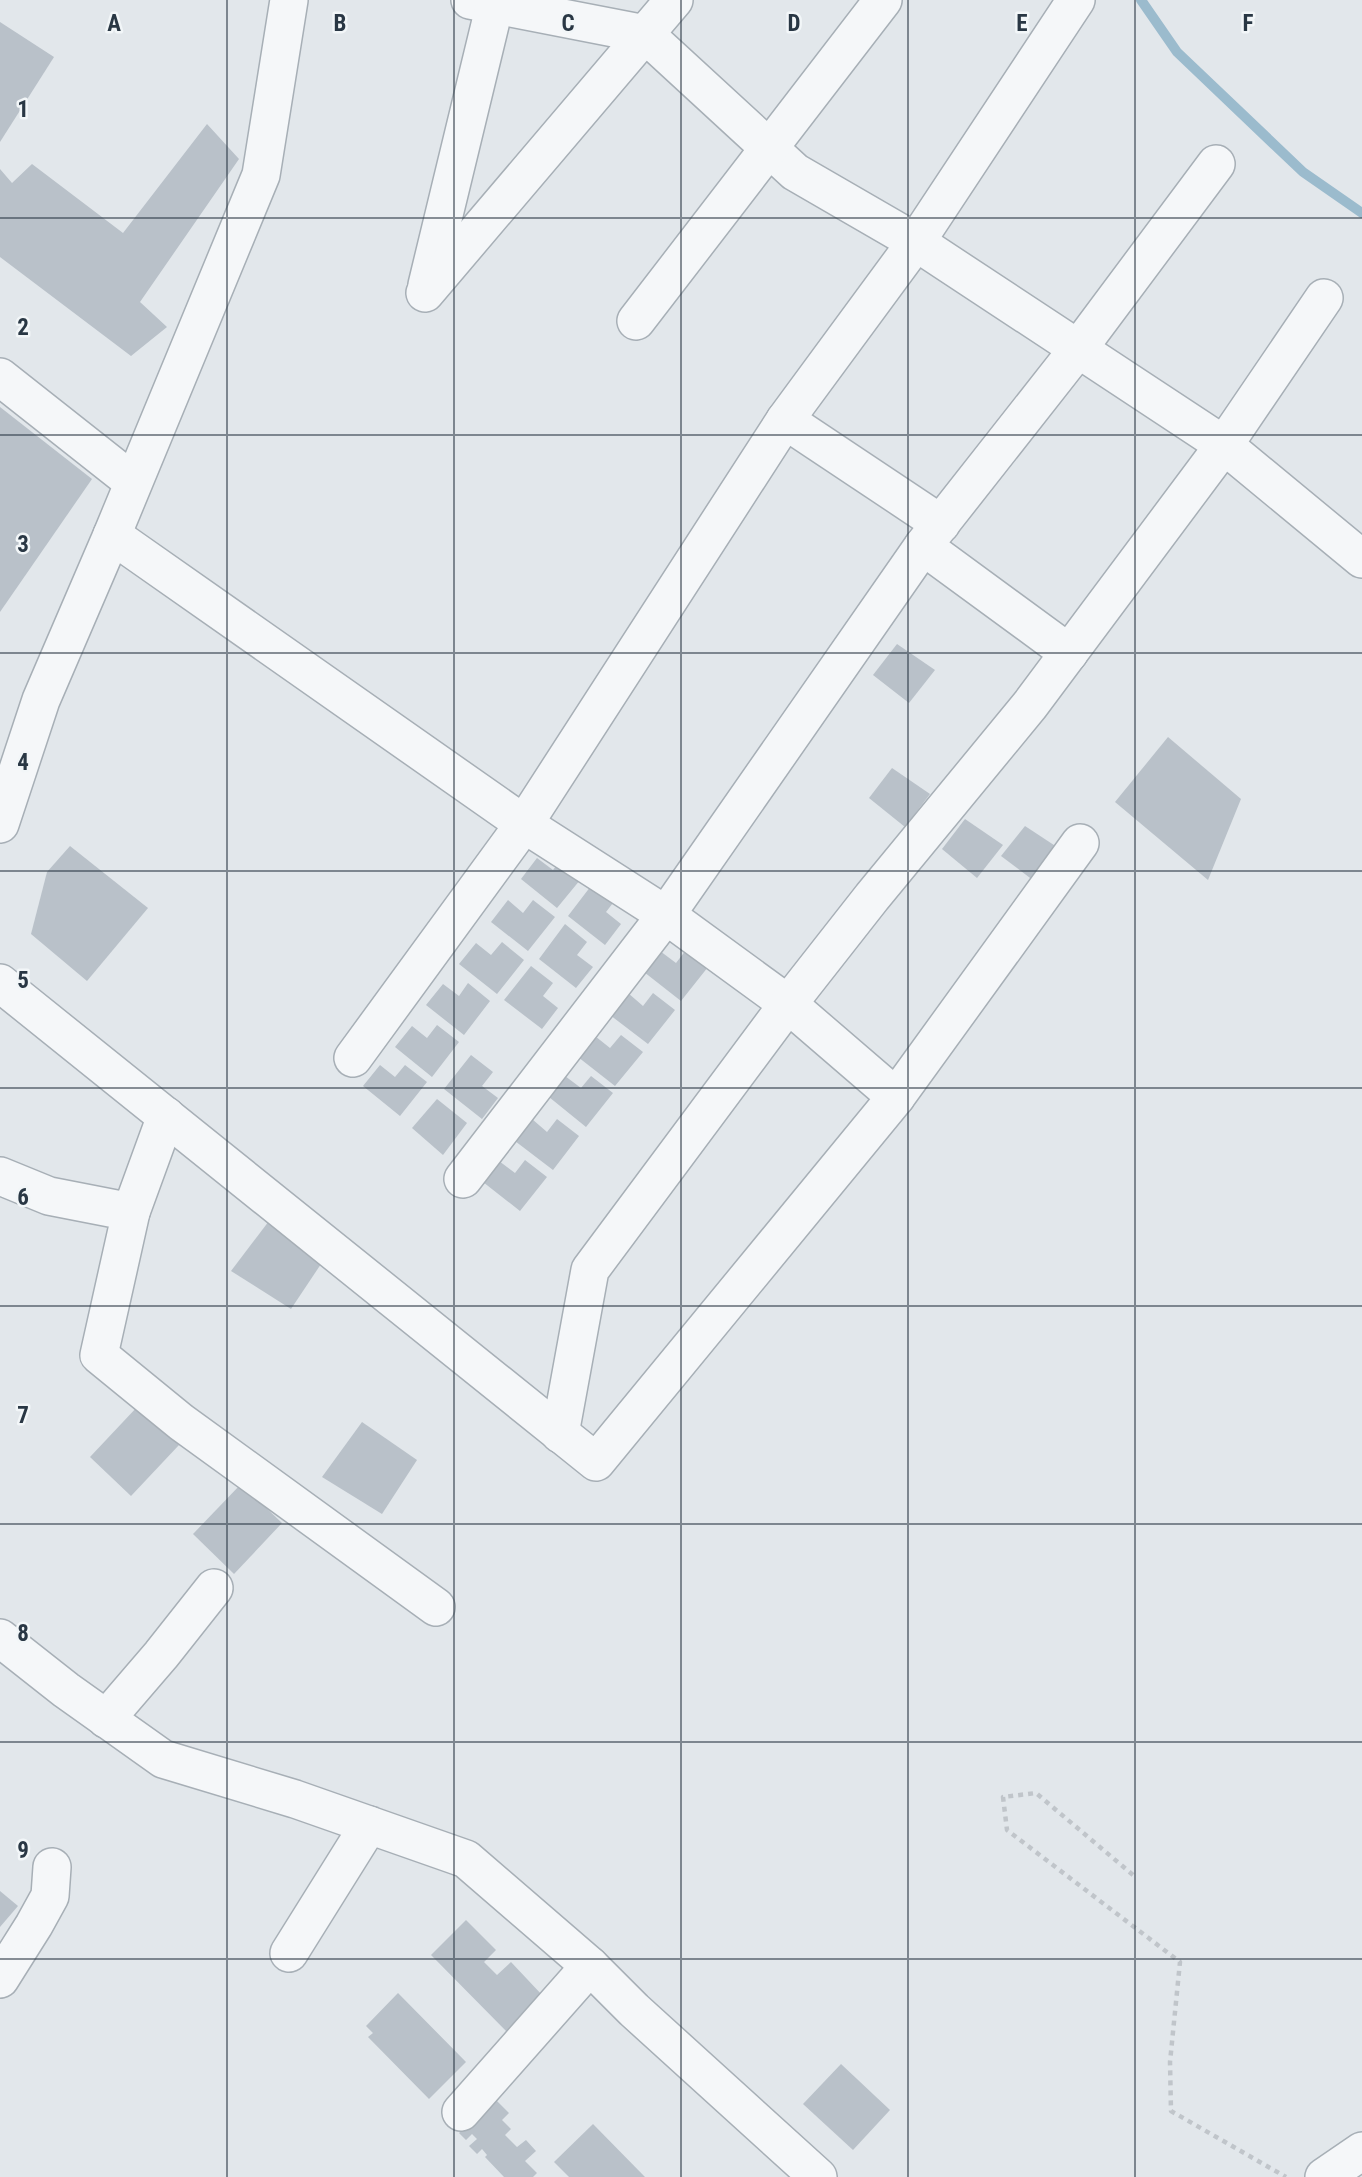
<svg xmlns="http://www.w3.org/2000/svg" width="1362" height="2177" font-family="'Roboto Condensed',sans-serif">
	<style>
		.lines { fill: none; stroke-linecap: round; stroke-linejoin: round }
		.stream { stroke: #9bbbcd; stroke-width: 10 }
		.building { fill: #b9c1c9 }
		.minor-casing { stroke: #a7afb6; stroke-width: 40 }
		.path { stroke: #c0c5ca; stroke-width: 4.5; stroke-dasharray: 5 5; stroke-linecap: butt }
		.minor { stroke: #f5f7f9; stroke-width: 37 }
		.grid { fill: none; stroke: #293744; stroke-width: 2; stroke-opacity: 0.55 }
		.grid-label { font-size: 23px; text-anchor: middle; font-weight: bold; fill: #293744; stroke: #f2f6f8; stroke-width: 5; stroke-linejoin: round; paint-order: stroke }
	</style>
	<rect width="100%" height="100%" fill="#e2e7eb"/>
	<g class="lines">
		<!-- stream -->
		<polyline class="stream" points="1141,0 1177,52 1303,172 1362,213"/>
	</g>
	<!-- building -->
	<g class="building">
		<polygon points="0,22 54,57 0,142"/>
		<polygon points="207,124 239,159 140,302 167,327 131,356 0,257 0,169 12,183 32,164 123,233"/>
		<polygon points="0,407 92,479 0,612"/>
		<polygon points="897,644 935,670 909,703 873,675"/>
		<polygon points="1168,737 1241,799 1208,880 1115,802"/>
		<polygon points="892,768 930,794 905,827 869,798"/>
		<polygon points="965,819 1003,845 977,878 942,849"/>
		<polygon points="1025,826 1063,851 1038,884 1001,856"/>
		<polygon points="70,846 148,908 87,981 31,934 47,872"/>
		<polygon points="563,857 585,874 557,908 521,879 537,858 553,870"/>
		<polygon points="594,882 616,899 606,912 621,924 605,945 568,916"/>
		<polygon points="508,900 523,913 533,900 555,917 528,951 491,922"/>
		<polygon points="565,924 587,942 577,955 593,967 576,988 539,959"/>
		<polygon points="502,942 524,960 497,994 459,964 476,943 491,955"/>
		<polygon points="686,950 708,967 681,1001 644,972 660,951 676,963"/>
		<polygon points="531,966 553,983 543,996 558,1008 542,1029 504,1000"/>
		<polygon points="468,983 490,1001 464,1035 426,1005 443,984 459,996"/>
		<polygon points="628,993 643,1006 653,993 675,1010 648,1044 610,1015"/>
		<polygon points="437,1025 459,1042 432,1077 395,1047 412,1026 427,1038"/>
		<polygon points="621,1035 643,1052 615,1086 578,1057 595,1036 610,1048"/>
		<polygon points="471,1055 493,1072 482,1086 498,1098 482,1119 444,1089"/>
		<polygon points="380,1065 395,1077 405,1065 427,1082 400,1116 363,1086"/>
		<polygon points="565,1076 581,1088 591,1076 613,1093 586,1127 549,1097"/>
		<polygon points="437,1099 467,1123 443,1155 412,1128"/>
		<polygon points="532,1119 547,1132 557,1119 579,1136 553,1170 515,1141"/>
		<polygon points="525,1160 547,1177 520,1211 483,1182 499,1161 515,1173"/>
		<polygon points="272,1217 327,1255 291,1309 231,1271"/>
		<polygon points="138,1406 179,1445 131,1496 90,1457"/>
		<polygon points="362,1422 417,1460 382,1514 322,1477"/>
		<polygon points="241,1484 282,1523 234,1574 193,1534"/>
		<polygon points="0,1891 18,1906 0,1927"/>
		<polygon points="466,1920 496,1950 484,1962 497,1975 511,1962 543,1996 507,2032 431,1955"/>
		<polygon points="398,1993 466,2062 429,2099 368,2037 373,2033 366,2026"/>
		<polygon points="841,2064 890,2110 853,2150 803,2104"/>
		<polygon points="494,2098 509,2113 502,2120 511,2129 505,2135 517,2147 526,2140 536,2151 525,2161 537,2173 533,2177 504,2177 485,2157 487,2155 482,2149 477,2154 469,2146 477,2139 472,2134 466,2140 459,2133"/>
		<polygon points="593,2124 645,2177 569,2177 554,2162"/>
	</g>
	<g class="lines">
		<!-- minor casing -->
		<g class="minor-casing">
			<g id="minor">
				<polyline points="470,0 645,34 795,172 916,242 1224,445 1362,559"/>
				<polyline points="427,285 496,0"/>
				<polyline points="425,293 674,0"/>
				<polyline points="636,321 883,0"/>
				<polyline points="0,377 133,482"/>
				<polyline points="785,420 941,524"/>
				<polyline points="923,546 1069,653"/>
				<polyline points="0,824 41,700 112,535 261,175 289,0"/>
				<polyline points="0,983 596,1462 896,1097 788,1004 666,915 524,824 112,535"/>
				<polyline points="353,1058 524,824 785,420 916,242 1076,0"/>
				<polyline points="896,1097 1080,843"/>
				<polyline points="0,1176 49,1196 131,1212 99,1355 181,1422 436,1607"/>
				<polyline points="463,1179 666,915 923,546 1078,349 1216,164"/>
				<polyline points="131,1212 166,1116"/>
				<polyline points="560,1434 590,1270 788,1004 872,897 1030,705 1224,445 1324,298"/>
				<polyline points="0,1638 66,1690 163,1759 295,1799 466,1859 590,1966 634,2010 818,2177"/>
				<polyline points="106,1719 161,1655 214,1588"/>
				<polyline points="289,1953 369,1825"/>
				<polyline points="0,1979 34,1925 50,1896 52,1867"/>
				<polyline points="461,2112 590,1966"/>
				<polyline points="1324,2177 1362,2151"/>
			</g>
		</g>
		<!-- path -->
		<polyline class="path" points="1133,1875 1036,1793 1003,1797 1007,1830 1180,1962 1170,2062 1171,2111 1286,2177"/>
		<!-- minor -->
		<use href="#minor" class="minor"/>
	</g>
	<!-- grid -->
	<path class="grid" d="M227,0V2177M454,0V2177M681,0V2177M908,0V2177M1135,0V2177M0,218H1362M0,435H1362M0,653H1362M0,871H1362M0,1088H1362M0,1306H1362M0,1524H1362M0,1742H1362M0,1959H1362"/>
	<g class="grid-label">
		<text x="114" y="31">A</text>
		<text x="340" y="31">B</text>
		<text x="568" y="31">C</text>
		<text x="794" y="31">D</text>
		<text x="1022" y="31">E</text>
		<text x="1248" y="31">F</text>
		<text x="23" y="117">1</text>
		<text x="23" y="335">2</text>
		<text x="23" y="552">3</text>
		<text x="23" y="770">4</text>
		<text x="23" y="988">5</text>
		<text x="23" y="1205">6</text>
		<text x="23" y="1423">7</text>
		<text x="23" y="1641">8</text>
		<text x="23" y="1858">9</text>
	</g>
</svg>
